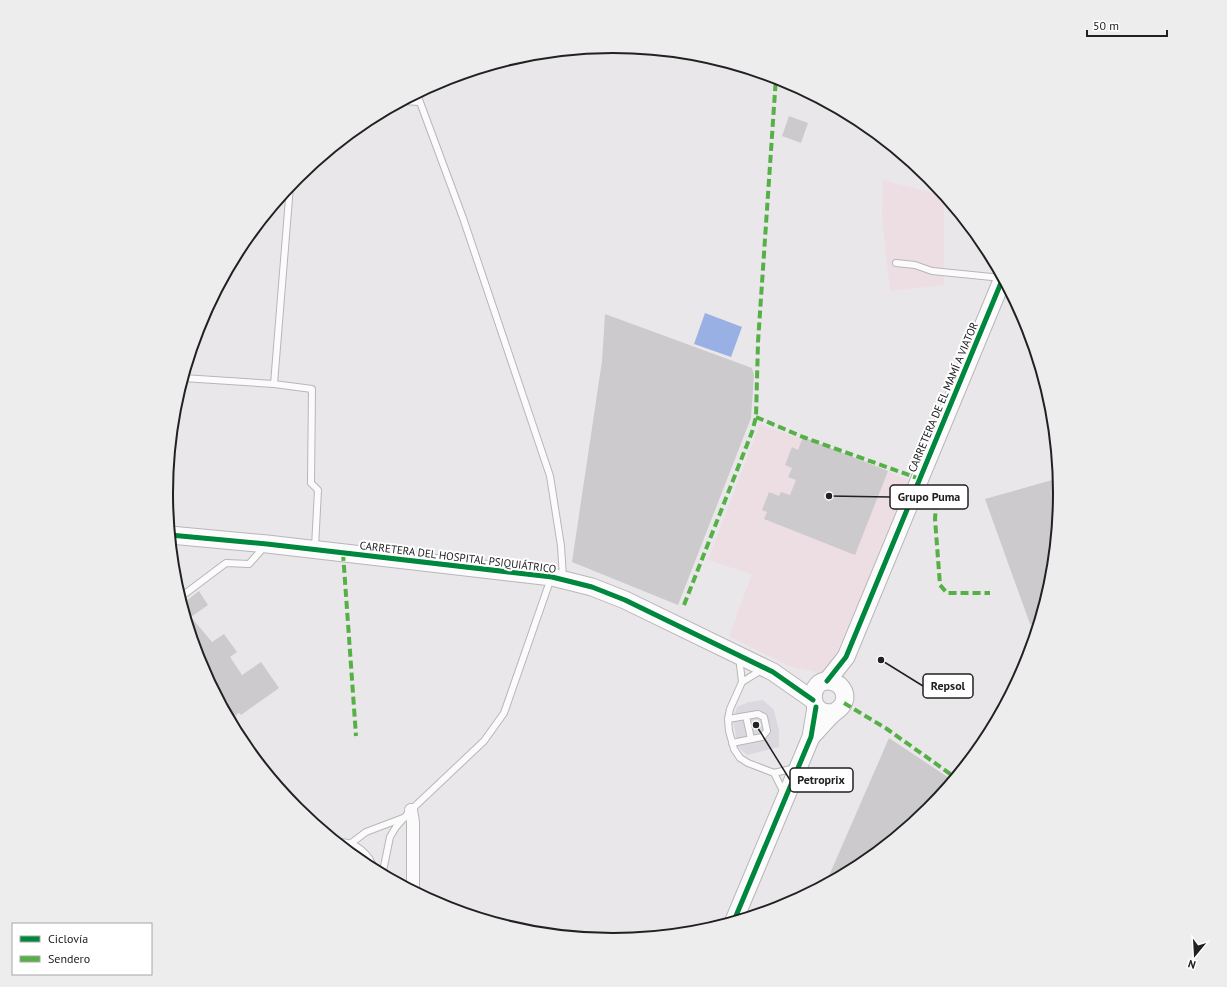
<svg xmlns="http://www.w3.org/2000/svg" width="1227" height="987" font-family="'PT Sans',sans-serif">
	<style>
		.built { fill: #dcd8df }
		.industrial { fill: #eddee3 }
		.water { fill: #99b0e4 }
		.building { fill: #cccacc }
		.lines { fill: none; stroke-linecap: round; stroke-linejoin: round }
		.lane-casing { stroke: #b8b6b8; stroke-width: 8 }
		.street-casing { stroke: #b8b6b8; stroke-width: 14 }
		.secondary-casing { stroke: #b8b6b8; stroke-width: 19 }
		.lane { stroke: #fcfbfc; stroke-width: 6 }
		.street { stroke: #fcfbfc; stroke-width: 12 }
		.secondary { stroke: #fcfbfc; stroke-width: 17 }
		.quiet { stroke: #55b145; stroke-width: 4; stroke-dasharray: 8 4; stroke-linecap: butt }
		.cycleway-casing { stroke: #fff; stroke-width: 8 }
		.cycleway { stroke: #00873e; stroke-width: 5 }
		.labels { text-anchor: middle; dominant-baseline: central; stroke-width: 4; stroke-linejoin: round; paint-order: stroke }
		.street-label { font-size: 11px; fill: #212022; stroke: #fff }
		.rim { fill: none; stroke: #212022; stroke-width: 2 }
		.leader { fill: none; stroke: #212022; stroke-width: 1.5 }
		.callout-dot { fill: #212022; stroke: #fff; stroke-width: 1.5 }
		.callout { fill: #fff; stroke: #212022; stroke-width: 1.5 }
		.callout-label { font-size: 12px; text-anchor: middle; font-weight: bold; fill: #212022 }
	</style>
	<rect width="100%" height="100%" fill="#e9e7ea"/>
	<!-- built -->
	<polygon class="built" points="763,700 774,710 779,731 779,747 747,755 738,747 733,720 737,707 749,702"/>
	<!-- industrial -->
	<g class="industrial">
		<polygon points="883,180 944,196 944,285 890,291 882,217"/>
		<polygon points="760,424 888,471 910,481 829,670 819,673 789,666 729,636 752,574 708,560"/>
	</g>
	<!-- water -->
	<polygon class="water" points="705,313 742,327 731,357 694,344"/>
	<!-- building -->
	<g class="building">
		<polygon points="789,116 808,123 801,143 782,136"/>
		<polygon points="605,314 752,368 754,375 751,418 678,605 572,562 602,361"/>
		<polygon points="803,437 888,471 855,555 764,519 767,512 762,510 769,492 779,496 781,492 790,495 796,480 788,477 792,468 785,465 792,447 798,450"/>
		<polygon points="1059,478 1061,494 1052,581 1039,626 1030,624 985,499"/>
		<polygon points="199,591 208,605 191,617 212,642 224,634 237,652 230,657 242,675 261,662 279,688 241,715 239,713 230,720 200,665 182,604"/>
		<polygon points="889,738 949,778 941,796 930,810 862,866 825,885"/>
	</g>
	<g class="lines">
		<!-- lane casing -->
		<g class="lane-casing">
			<g id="lane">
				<polyline points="417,94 463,218 550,476 561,546 563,578"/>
				<polyline points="404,101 419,102"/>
				<polyline points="896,263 915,265 932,271 1002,278"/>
				<polyline points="183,378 274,384 312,389 311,483 318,490 315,547"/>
				<polyline points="274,384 290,186"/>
				<polyline points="178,592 186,593 226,563 249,564 265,546"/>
				<polyline points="739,657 742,682 730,709 728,719 729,731 734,749 740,758 748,763 774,773 795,768"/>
				<polyline points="742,682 763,669"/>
				<polyline points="746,716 751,739"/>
				<polyline points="728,719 758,714 764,717 767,731 762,737 732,743"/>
				<polyline points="774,773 784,793"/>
				<path d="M337,842C356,841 370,854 375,871"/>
				<polyline points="350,844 366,832 403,818"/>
				<polyline points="381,874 383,871 390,837 396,827 411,810 484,741 504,713 551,578"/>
			</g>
		</g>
		<!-- street casing -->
		<g class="street-casing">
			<polyline id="street" points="411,810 413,822 413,891"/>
		</g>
		<!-- secondary casing -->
		<g class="secondary-casing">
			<g id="secondary">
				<polyline points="170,535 267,544 552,577 592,587 625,600 773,672 813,700"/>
				<polyline points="827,681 846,657 1003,278"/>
				<path d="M811,737C819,729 826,720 835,712C838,710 841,708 843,704C846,698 845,692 841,687C838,683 834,682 830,681C807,678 807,719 835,712"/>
				<polyline points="733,923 811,737 816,707"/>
			</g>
		</g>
		<!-- lane -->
		<use href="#lane" class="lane"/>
		<!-- street -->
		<use href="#street" class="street"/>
		<!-- secondary -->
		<use href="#secondary" class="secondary"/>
		<!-- quiet -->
		<g class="quiet">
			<polyline points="756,417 803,437 920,479"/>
			<polyline points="915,490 930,495 936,504 935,519 940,585 947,593 990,593"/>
			<polyline points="343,553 356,736"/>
			<polyline points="684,605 752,432 756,417 758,342 776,77"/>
			<polyline points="844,703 887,729 956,778"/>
		</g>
		<!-- cycleway casing -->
		<g class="cycleway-casing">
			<g id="cycleway">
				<polyline points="170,535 267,544 552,577 592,587 625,600 773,672 813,700"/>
				<polyline points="827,681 846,657 1003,278"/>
				<polyline points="733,923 811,737 816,707"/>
			</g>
		</g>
		<!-- cycleway -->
		<use href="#cycleway" class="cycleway"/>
	</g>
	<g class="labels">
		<!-- street labels -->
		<g class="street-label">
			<text transform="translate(943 397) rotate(-67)">CARRETERA DE EL MAMÍ A VIATOR</text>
			<text transform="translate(458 557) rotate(7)">CARRETERA DEL HOSPITAL PSIQUIÁTRICO</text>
		</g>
	</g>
	<!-- crop -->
	<path d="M0 0H1227V987H0ZM173 493a440 440 0 1 1 880 0a440 440 0 1 1-880 0Z" fill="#ededed" fill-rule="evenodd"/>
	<path class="rim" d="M173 493a440 440 0 1 1 880 0a440 440 0 1 1-880 0Z"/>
	<!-- callouts -->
	<path class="leader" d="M829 496L890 497M881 660L923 686M756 725L790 780"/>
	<g class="callout-dot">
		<circle cx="829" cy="496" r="4"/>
		<circle cx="881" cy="660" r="4"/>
		<circle cx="756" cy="725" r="4"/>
	</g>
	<g class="callout">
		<rect x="890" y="485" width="78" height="24" rx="4"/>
		<rect x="923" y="674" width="50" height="24" rx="4"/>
		<rect x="790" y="768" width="63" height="24" rx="4"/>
	</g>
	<g class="callout-label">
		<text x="929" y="501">Grupo Puma</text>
		<text x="948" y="690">Repsol</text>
		<text x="821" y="784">Petroprix</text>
	</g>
	<!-- legend -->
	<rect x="12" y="923" width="140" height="52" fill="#ffffff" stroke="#a6a6a7"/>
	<rect x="20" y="936" width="20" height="6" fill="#00873e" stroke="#a6a6a7"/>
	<text x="48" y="943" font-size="12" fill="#212022">Ciclovía</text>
	<rect x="20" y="956" width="20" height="6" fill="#55b145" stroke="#a6a6a7"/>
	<text x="48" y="963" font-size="12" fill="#212022">Sendero</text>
	<!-- north arrow -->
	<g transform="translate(1195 955) rotate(198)" stroke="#ffffff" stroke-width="3" paint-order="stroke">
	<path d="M0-3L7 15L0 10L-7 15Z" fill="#212022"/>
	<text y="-6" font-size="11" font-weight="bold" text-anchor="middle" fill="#212022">N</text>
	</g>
	<!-- scale -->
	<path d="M1087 30v6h80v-6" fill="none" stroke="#212022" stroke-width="2"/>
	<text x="1093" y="30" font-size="12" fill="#212022" stroke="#ffffff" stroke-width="3" paint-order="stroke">50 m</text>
</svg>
